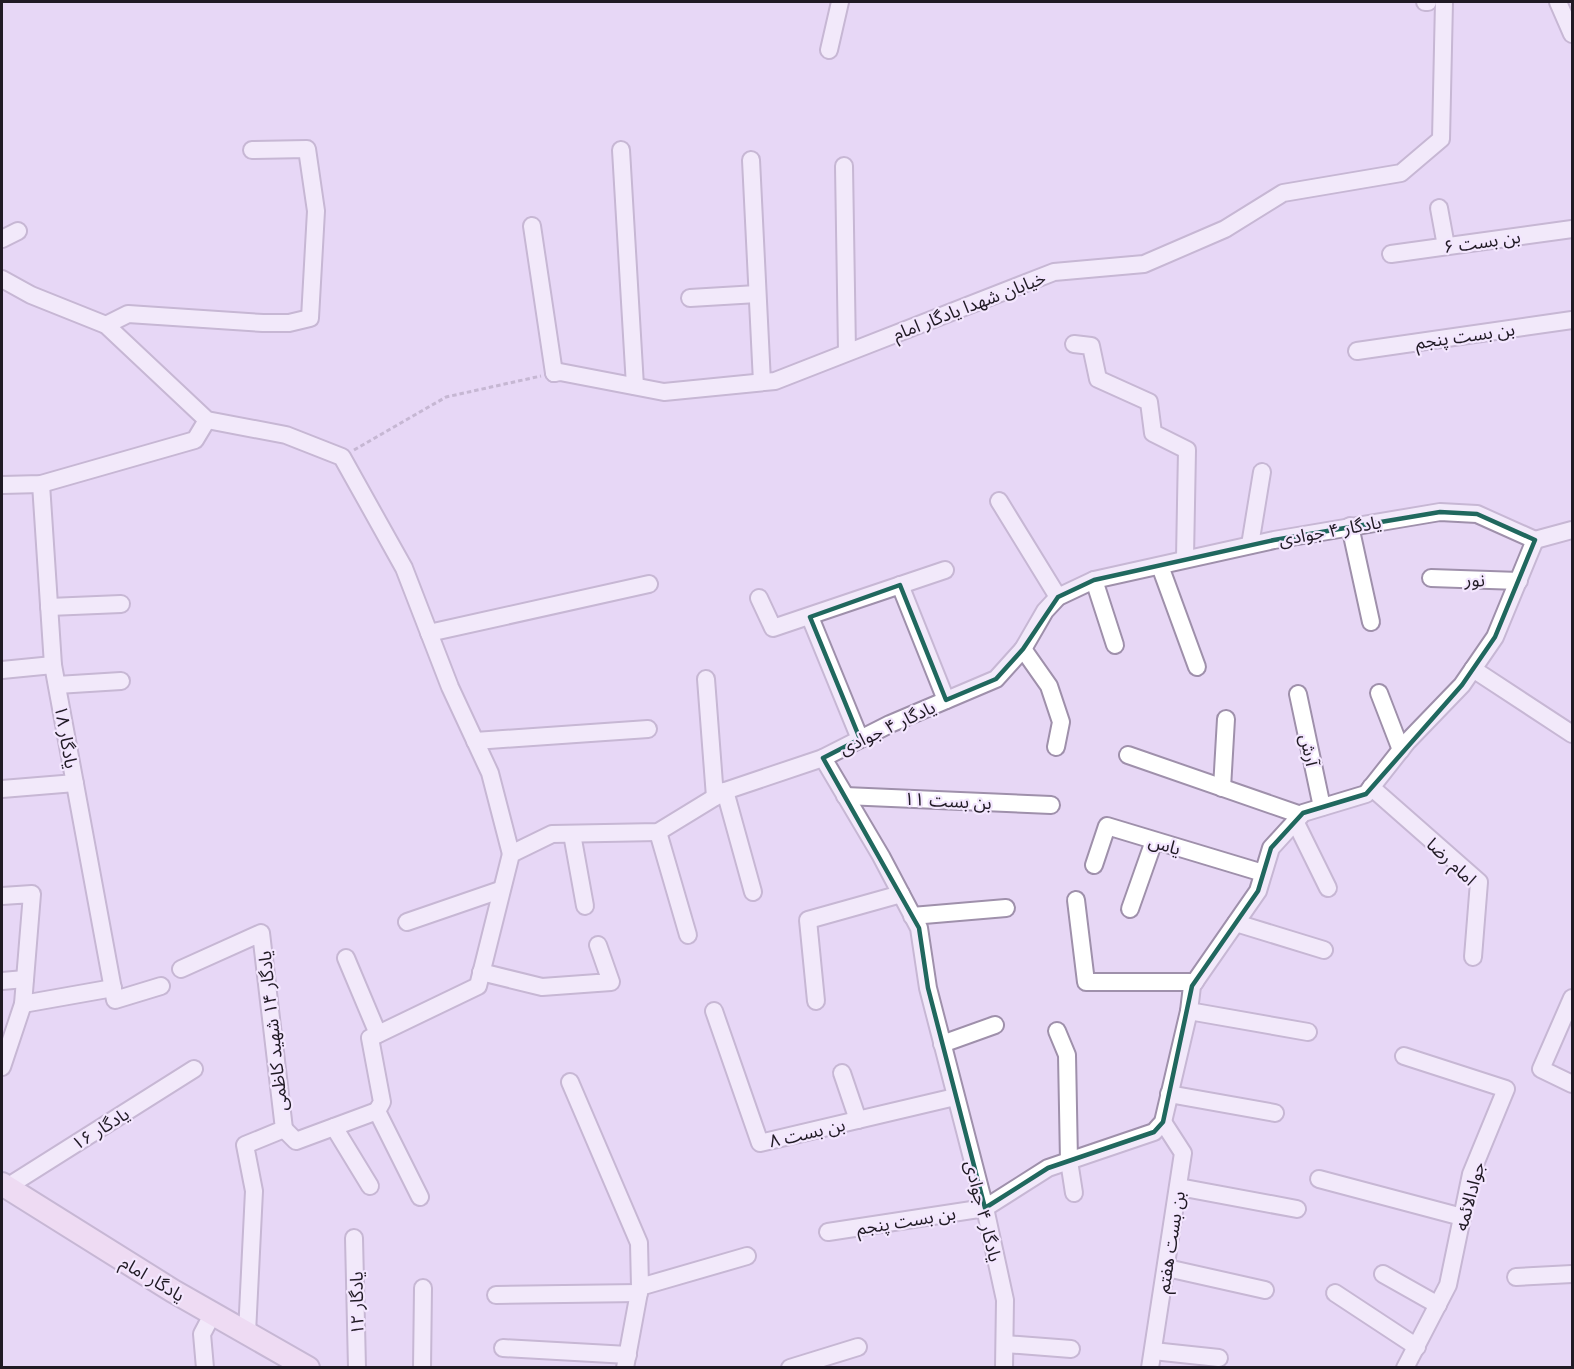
<svg xmlns="http://www.w3.org/2000/svg" width="1574" height="1369" font-family="'Noto Sans','Noto Sans Arabic',sans-serif">
	<style>
		.lines { fill: none; stroke-linecap: round; stroke-linejoin: round }
		.street-casing { stroke: #9f90ab; stroke-width: 20 }
		.secondary-casing { stroke: #9f90ab; stroke-width: 26 }
		.path { stroke: #9d91a8; stroke-width: 3; stroke-dasharray: 4.5 3; stroke-linecap: butt }
		.street { stroke: #fff; stroke-width: 16 }
		.secondary { stroke: #f5e1f0; stroke-width: 22 }
		.marked { fill: none; stroke: #20685e; stroke-width: 4.5; stroke-linejoin: round }
		.labels { text-anchor: middle; dominant-baseline: central; stroke-width: 4.5; stroke-linejoin: round; paint-order: stroke }
		.street-label { font-size: 18px; fill: #201a24; stroke: #f3e6fe }
	</style>
	<rect width="100%" height="100%" fill="#e7d7f5"/>
	<g class="lines">
		<!-- street casing -->
		<g class="street-casing">
			<g id="street">
				<polyline points="1425,2 1428,2"/>
				<polyline points="1558,2 1572,34"/>
				<polyline points="829,50 840,2"/>
				<polyline points="621,150 635,386"/>
				<polyline points="751,160 762,382"/>
				<polyline points="844,166 847,352"/>
				<polyline points="1439,208 1446,246"/>
				<polyline points="532,226 554,373"/>
				<polyline points="2,239 18,231"/>
				<polyline points="1391,254 1572,229"/>
				<polyline points="2,279 31,295 106,325 207,420 286,435 342,457 404,568 450,687 490,773 511,854"/>
				<polyline points="690,298 757,294"/>
				<polyline points="106,325 128,314 263,323 289,323 310,318 316,211 307,149 252,150"/>
				<polyline points="1074,344 1091,346 1098,379 1149,402 1153,433 1187,450 1185,558"/>
				<polyline points="1357,351 1572,320"/>
				<polyline points="554,373 560,372 664,392 775,381 1054,272 1144,264 1225,229 1283,193 1401,173 1441,139 1444,2"/>
				<polyline points="41,484 53,665 115,1000 161,986"/>
				<polyline points="2,485 41,484 195,440 207,420"/>
				<polyline points="999,501 1058,597"/>
				<polyline points="1350,526 1371,622"/>
				<polyline points="1535,540 1572,530"/>
				<polyline points="1250,545 1262,472"/>
				<polyline points="1160,566 1197,667"/>
				<polyline points="1431,578 1519,581"/>
				<polyline points="1094,580 1115,645"/>
				<polyline points="900,585 946,700"/>
				<polyline points="759,598 773,628 945,570"/>
				<polyline points="49,607 121,604"/>
				<polyline points="810,617 860,739"/>
				<polyline points="429,633 649,584"/>
				<polyline points="1023,649 1049,686 1061,722 1056,747"/>
				<polyline points="1473,669 1572,734"/>
				<polyline points="2,670 53,665"/>
				<polyline points="706,679 715,797"/>
				<polyline points="57,685 121,681"/>
				<polyline points="1379,693 1401,750"/>
				<polyline points="1298,694 1322,807"/>
				<polyline points="475,741 648,729"/>
				<polyline points="1128,755 1301,815"/>
				<polyline points="1371,787 1479,882 1473,957"/>
				<polyline points="1222,788 1226,719"/>
				<polyline points="2,789 75,783"/>
				<polyline points="725,791 753,892"/>
				<polyline points="845,796 1051,805"/>
				<polyline points="1295,821 1328,888"/>
				<polyline points="658,832 688,935"/>
				<polyline points="572,834 585,906"/>
				<polyline points="1094,865 1107,826 1263,873"/>
				<polyline points="2,896 32,894 23,1004 2,1067"/>
				<polyline points="1076,900 1086,982 1195,982"/>
				<polyline points="1130,909 1154,841"/>
				<polyline points="912,916 1006,908"/>
				<polyline points="407,922 500,890"/>
				<polyline points="1236,923 1324,950"/>
				<polyline points="346,958 378,1034"/>
				<polyline points="181,969 261,933 284,1129 245,1145 254,1191 247,1333"/>
				<polyline points="481,972 542,987 611,982 598,945"/>
				<polyline points="2,981 25,979"/>
				<polyline points="1572,998 1541,1069 1572,1084"/>
				<polyline points="816,1001 808,920 901,894"/>
				<polyline points="23,1004 113,988"/>
				<polyline points="714,1011 760,1143 955,1097"/>
				<polyline points="1057,1031 1067,1055 1069,1161 1074,1193"/>
				<polyline points="1308,1032 1189,1011 1192,986 1258,891 1271,848 1303,813 1366,794 1407,742 1462,685 1495,637 1535,540"/>
				<polyline points="942,1044 995,1025"/>
				<polyline points="1404,1056 1506,1089 1471,1174 1448,1285 1405,1368"/>
				<polyline points="842,1073 858,1120"/>
				<polyline points="570,1082 639,1243 640,1287"/>
				<polyline points="1169,1094 1275,1113"/>
				<polyline points="334,1127 370,1186"/>
				<polyline points="284,1129 296,1141 377,1111"/>
				<polyline points="1319,1179 1462,1217"/>
				<polyline points="7,1187 194,1069"/>
				<polyline points="1179,1187 1297,1209"/>
				<polyline points="420,1197 377,1111 382,1102 370,1038 478,986 511,854 552,834 658,832 725,791 823,758"/>
				<polyline points="828,1232 985,1208 1048,1168 1154,1132 1163,1122 1189,1011"/>
				<polyline points="354,1238 357,1368"/>
				<polyline points="1167,1268 1265,1290"/>
				<polyline points="1383,1274 1438,1305"/>
				<polyline points="1516,1277 1572,1274"/>
				<polyline points="1335,1293 1417,1347"/>
				<polyline points="496,1295 639,1293"/>
				<polyline points="1005,1344 1071,1349"/>
				<polyline points="503,1348 628,1355"/>
				<polyline points="1153,1351 1219,1358"/>
				<polyline points="205,1368 202,1334 213,1313"/>
				<polyline points="422,1368 423,1288"/>
				<polyline points="625,1368 640,1287 747,1256"/>
				<polyline points="790,1368 858,1347"/>
				<polyline points="1004,1368 1005,1300 985,1208 928,988 919,928 881,856 823,758 890,724 996,679 1023,649 1045,611 1058,597 1094,580 1274,540 1440,512 1477,514 1535,540"/>
				<polyline points="1150,1368 1183,1153 1163,1122"/>
			</g>
		</g>
		<!-- secondary casing -->
		<g class="secondary-casing">
			<polyline id="secondary" points="2,1184 173,1291 308,1368"/>
		</g>
		<!-- path -->
		<polyline class="path" points="354,450 446,397 541,376"/>
		<!-- street -->
		<use href="#street" class="street"/>
		<!-- secondary -->
		<use href="#secondary" class="secondary"/>
	</g>
	<!-- marked area -->
	<path d="M0 0H1574V1369H0ZM1440,512L1477,514L1535,540L1495,637L1462,685L1366,794L1303,813L1271,848L1258,891L1192,986L1163,1122L1154,1132L1048,1168L985,1208L928,988L919,928L823,758L860,739L810,617L900,585L946,700L996,679L1023,649L1058,597L1094,580L1274,540Z" fill="#e7d7f5" fill-opacity=".55" fill-rule="evenodd"/>
	<path class="marked" d="M1440,512L1477,514L1535,540L1495,637L1462,685L1366,794L1303,813L1271,848L1258,891L1192,986L1163,1122L1154,1132L1048,1168L985,1208L928,988L919,928L823,758L860,739L810,617L900,585L946,700L996,679L1023,649L1058,597L1094,580L1274,540Z"/>
	<g class="labels">
		<!-- street labels -->
		<g class="street-label">
			<text transform="translate(1482 241) rotate(-8)">بن بست ۶</text>
			<text transform="translate(969 305) rotate(-21)">خیابان شهدا یادگار امام</text>
			<text transform="translate(1465 335) rotate(-8)">بن بست پنجم</text>
			<text transform="translate(1330 530) rotate(-10)">یادگار ۴ جوادی</text>
			<text transform="translate(1475 579) rotate(2)">نور</text>
			<text transform="translate(887 727) rotate(-25)">یادگار ۴ جوادی</text>
			<text transform="translate(67 737) rotate(80)">یادگار ۱۸</text>
			<text transform="translate(1310 750) rotate(78)">آرش</text>
			<text transform="translate(948 800) rotate(3)">بن بست ۱۱</text>
			<text transform="translate(1165 844) rotate(17)">یاس</text>
			<text transform="translate(1452 861) rotate(43)">امام رضا</text>
			<text transform="translate(272 1031) rotate(-96)">یادگار ۱۴ شهید کاظمی</text>
			<text transform="translate(100 1128) rotate(-32)">یادگار ۱۶</text>
			<text transform="translate(807 1132) rotate(-13)">بن بست ۸</text>
			<text transform="translate(1469 1196) rotate(-75)">جوادالائمه</text>
			<text transform="translate(984 1211) rotate(76)">یادگار ۴ جوادی</text>
			<text transform="translate(906 1220) rotate(-9)">بن بست پنجم</text>
			<text transform="translate(1170 1242) rotate(-81)">بن بست هفتم</text>
			<text transform="translate(153 1278) rotate(31)">یادگار امام</text>
			<text transform="translate(356 1303) rotate(-91)">یادگار ۱۲</text>
		</g>
	</g>
	<!-- border -->
	<rect width="1574" height="1369" fill="none" stroke="#201a24" stroke-width="6"/>
</svg>
